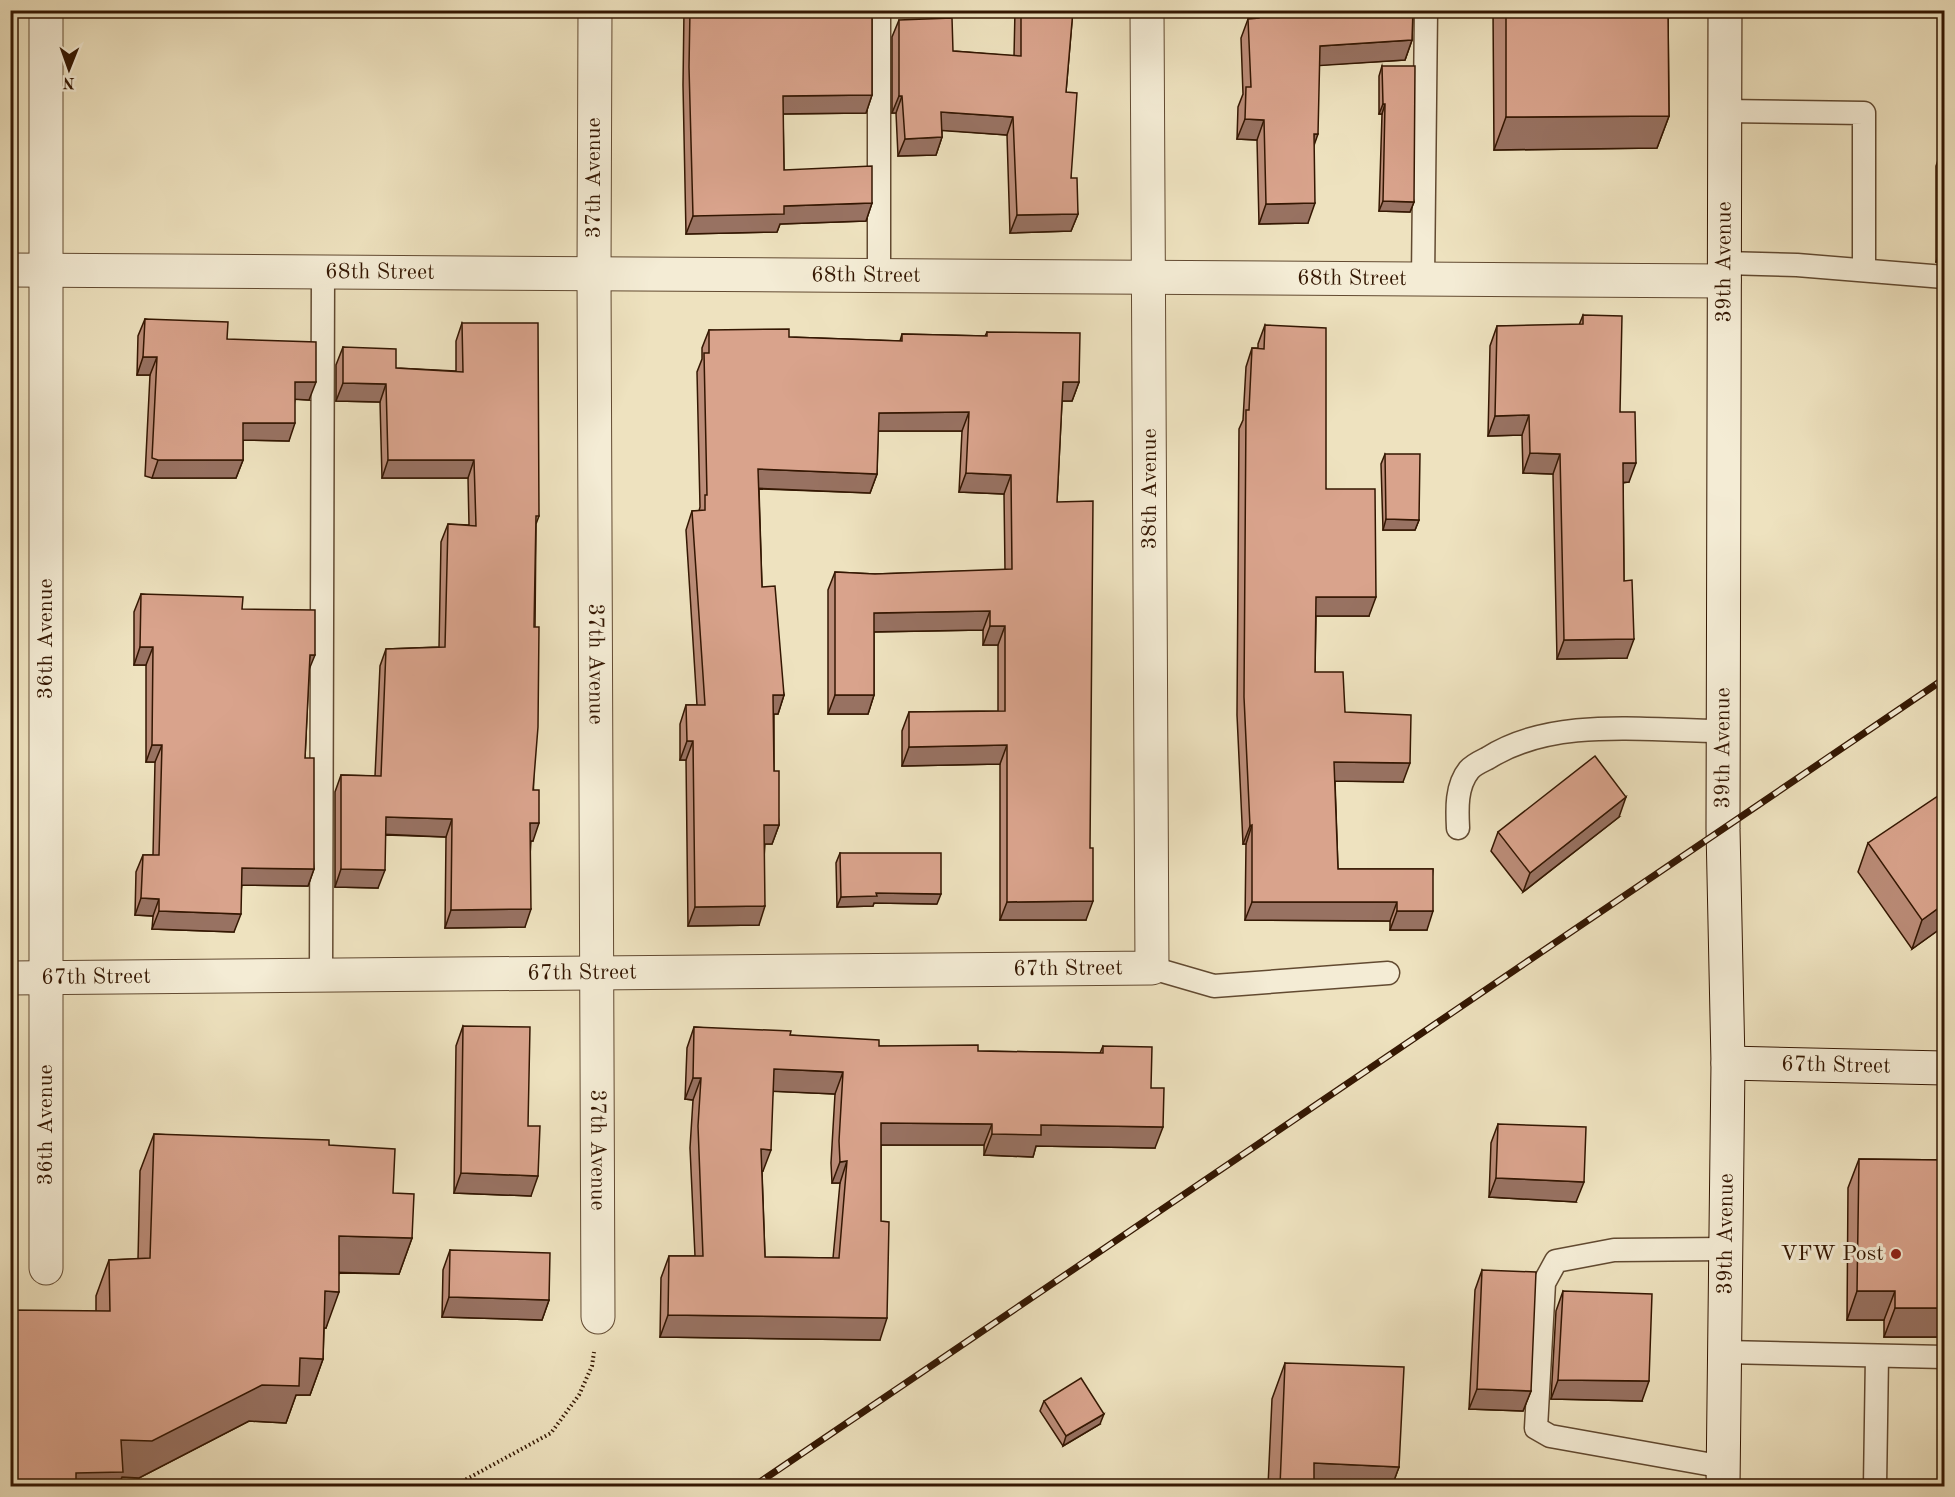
<svg xmlns="http://www.w3.org/2000/svg" width="1955" height="1497" font-family="'Old Standard TT',serif">
	<style>
		.lines { fill: none; stroke-linecap: round; stroke-linejoin: round }
		.lane-casing { stroke: #624a31; stroke-width: 25 }
		.street-casing { stroke: #624a31; stroke-width: 35 }
		.secondary-casing { stroke: #341702; stroke-width: 35 }
		.path { stroke: #341702; stroke-width: 4; stroke-dasharray: 1.5 3; stroke-linecap: butt }
		.lane { stroke: #f4ecd5; stroke-width: 22 }
		.street { stroke: #f4ecd5; stroke-width: 33 }
		.secondary { stroke: #f4ecd5; stroke-width: 33 }
		.rail-casing { stroke: #341702; stroke-width: 7 }
		.rail { stroke: #f4ecd5; stroke-width: 4.5; stroke-dasharray: 14; stroke-linecap: butt }
		.wall { fill: #bb8c78; stroke: #341702; stroke-width: 1.5; fill-rule: evenodd }
		.shaded-wall { fill: #987262; stroke: #341702; stroke-width: 1.5 }
		.building { fill: #d9a38c; stroke: #341702; stroke-width: 1.5; fill-rule: evenodd }
		.poi-dot { fill: #8f2418; stroke: #f4ecd5; stroke-width: 2 }
		.labels { text-anchor: middle; dominant-baseline: central; stroke-width: 6; stroke-linejoin: round; paint-order: stroke }
		.street-label { font-size: 22px; fill: #341702; stroke: #f4ecd5 }
		.poi-label { font-size: 22px; fill: #341702; stroke: #f4ecd5; text-anchor: end }
	</style>
	<rect width="100%" height="100%" fill="#eee2bf"/>
	<filter id="stains"><feTurbulence type="fractalNoise" baseFrequency=".00333" numOctaves="4"/><feColorMatrix values="0 0 0 0 .2 0 0 0 0 .09 0 0 0 0 .02 0 0 0 .5 -.17"/></filter>
	<radialGradient id="worn" r=".72"><stop offset=".6" stop-color="#630" stop-opacity="0"/><stop offset="1" stop-color="#630" stop-opacity=".3"/></radialGradient>
	<g class="lines">
		<!-- lane casing -->
		<g class="lane-casing">
			<g id="lane">
				<polyline points="1725,111 1864,113 1864,269"/>
				<polyline points="1724,263 1797,265 1944,277"/>
				<polyline points="879,275 879,10"/>
				<polyline points="1423,279 1426,10"/>
				<path d="M1458,828C1457,809 1456,786 1469,770C1473,765 1482,761 1488,758C1554,716 1647,731 1723,731"/>
				<polyline points="1152,968 1214,986 1388,973"/>
				<polyline points="321,975 323,272"/>
				<polyline points="1725,1352 1944,1357"/>
				<polyline points="1724,1467 1550,1436 1536,1428 1544,1283 1556,1261 1614,1250 1726,1249"/>
				<polyline points="1875,1486 1877,1356"/>
			</g>
		</g>
		<!-- street casing -->
		<g class="street-casing">
			<g id="street">
				<path id="s1" d="M595,10L594,273L598,1317"/>
				<path id="s2" d="M10,270L1724,281"/>
				<path id="s3" d="M10,978L1152,968L1147,10"/>
				<polyline points="46,1268 46,10"/>
			</g>
		</g>
		<!-- secondary casing -->
		<g class="secondary-casing">
			<g id="secondary">
				<path id="s4" d="M1728,1063L1944,1068"/>
				<path id="s5" d="M1723,1486L1728,1063L1723,829L1725,10"/>
			</g>
		</g>
		<!-- path -->
		<polyline class="path" points="454,1486 551,1433 579,1395 592,1366 594,1352"/>
		<!-- lane -->
		<use href="#lane" class="lane"/>
		<!-- street -->
		<use href="#street" class="street"/>
		<!-- secondary -->
		<use href="#secondary" class="secondary"/>
		<!-- rail casing -->
		<g class="rail-casing">
			<polyline id="rail" points="754,1486 1944,679"/>
		</g>
		<!-- rail -->
		<use href="#rail" class="rail"/>
	</g>
	<!-- wall -->
	<g class="wall">
		<polygon points="684,10 872,10 872,95 866,113 783,114 784,170 872,203 866,221 780,224 777,232 686,234 683,85"/>
		<polygon points="1015,10 1073,10 1066,92 1071,178 1078,214 1071,231 1010,233 1007,135 942,130 942,137 936,155 898,156 896,113 892,113 892,37 899,20 953,51 1014,56"/>
		<polygon points="1250,10 1413,10 1412,40 1405,60 1319,65 1308,223 1259,224 1257,140 1237,139 1238,107 1243,94 1241,38 1248,19 1251,18"/>
		<polygon points="1493,10 1668,10 1669,116 1657,148 1494,150"/>
		<polygon points="1382,66 1414,202 1410,212 1379,211 1382,114 1379,114 1379,76"/>
		<polygon points="1944,142 1944,262 1936,262 1936,166"/>
		<polygon points="1583,315 1620,412 1629,482 1623,483 1624,581 1627,658 1557,659 1553,474 1523,473 1522,435 1488,436 1490,346 1497,326 1579,325"/>
		<polygon points="145,319 227,339 309,400 295,399 289,441 243,440 243,460 236,478 152,478 145,476 150,375 137,375 138,336"/>
		<polygon points="462,323 539,516 536,524 533,841 531,841 525,927 445,928 446,837 385,835 378,888 335,887 335,792 341,775 375,776 380,666 386,649 439,647 441,542 448,524 469,525 468,478 382,478 380,402 336,401 336,365 343,347 396,368 456,371 456,341"/>
		<polygon points="1265,325 1326,489 1369,616 1316,616 1315,672 1345,712 1403,782 1335,781 1338,869 1433,869 1427,930 1390,930 1390,921 1245,920 1246,844 1243,844 1237,715 1239,429 1243,420 1246,367 1252,348 1258,348 1258,344"/>
		<polygon points="709,330 789,337 900,341 902,334 985,336 987,332 1079,382 1072,401 1062,401 1057,502 1086,920 1000,920 1000,764 902,766 902,731 909,712 998,711 998,645 983,645 983,630 874,632 874,695 868,714 828,714 828,590 835,572 875,574 1005,570 1004,494 959,492 962,431 878,431 877,474 870,493 759,489 762,587 784,695 778,714 774,714 774,771 779,825 772,844 765,844 759,925 688,926 686,760 680,760 680,724 686,705 697,705 686,530 692,511 699,511 700,507 697,372 702,359 702,348"/>
		<polygon points="1385,454 1419,520 1415,530 1383,530 1381,464"/>
		<polygon points="141,594 242,609 309,671 305,758 314,869 308,886 242,885 234,932 152,929 153,916 135,915 136,872 143,855 153,855 155,762 146,762 146,665 134,665 134,612"/>
		<polygon points="1619,817 1523,892 1491,851 1498,832"/>
		<polygon points="1868,843 1944,926 1912,949 1858,872"/>
		<polygon points="840,853 937,904 874,903 873,906 837,907 836,863"/>
		<polygon points="463,1026 528,1126 531,1196 454,1193 456,1046"/>
		<path d="M694,1027L790,1035L879,1046L978,1051L1100,1053L1103,1046L1151,1088L1155,1148L1036,1146L1033,1157L984,1155V1145H881L880,1340L660,1337L661,1278L669,1256H695L690,1148L693,1100L685,1099L687,1048ZM773,1091L835,1094L831,1163L832,1183H840L833,1258L765,1257L762,1171H763Z"/>
		<polygon points="1498,1124 1576,1202 1489,1197 1491,1143"/>
		<polygon points="154,1134 329,1145 393,1193 412,1238 399,1274 339,1273 326,1328 324,1328 323,1359 310,1395 296,1395 286,1423 249,1421 139,1478 122,1477 118,1486 10,1486 96,1311 96,1296 109,1260 138,1259 140,1171"/>
		<polygon points="1859,1159 1944,1160 1944,1337 1884,1337 1884,1320 1847,1320 1848,1188"/>
		<polygon points="450,1250 549,1300 542,1320 442,1317 443,1270"/>
		<polygon points="1482,1270 1531,1391 1523,1411 1469,1409 1475,1290"/>
		<polygon points="1563,1291 1642,1401 1551,1399 1556,1311"/>
		<polygon points="1285,1363 1399,1467 1392,1486 1268,1486 1272,1399"/>
		<polygon points="1044,1401 1100,1424 1063,1446 1040,1411"/>
	</g>
	<!-- shaded-wall -->
	<g class="shaded-wall">
		<polygon points="1920,10 1944,10 1944,14 1919,13"/>
		<polygon points="1412,40 1405,60 1313,66 1320,46"/>
		<polygon points="872,95 866,113 776,114 783,96"/>
		<polygon points="899,96 902,96 896,113 892,113"/>
		<polygon points="1383,104 1385,104 1382,114 1379,114"/>
		<polygon points="941,112 1013,117 1007,135 935,130"/>
		<polygon points="1669,116 1657,148 1494,150 1506,117"/>
		<polygon points="1245,119 1264,120 1257,140 1237,139"/>
		<polygon points="1314,134 1318,134 1311,154"/>
		<polygon points="942,137 936,155 898,156 905,139"/>
		<polygon points="1383,201 1414,202 1410,212 1379,211"/>
		<polygon points="872,203 866,221 780,224 777,232 686,234 693,216 784,206"/>
		<polygon points="1315,203 1308,223 1259,224 1266,204"/>
		<polygon points="1078,214 1071,231 1010,233 1017,215"/>
		<polygon points="1944,240 1944,262 1936,262"/>
		<polygon points="143,357 157,357 150,375 137,375"/>
		<polygon points="295,382 316,382 309,400 289,399"/>
		<polygon points="1063,382 1079,382 1072,401 1056,401"/>
		<polygon points="343,383 386,384 380,402 336,401"/>
		<polygon points="969,412 962,431 872,431 879,413"/>
		<polygon points="1529,415 1522,435 1488,436 1495,416"/>
		<polygon points="243,423 295,423 289,441 237,440"/>
		<polygon points="1530,453 1560,454 1553,474 1523,473"/>
		<polygon points="158,460 243,460 236,478 152,478"/>
		<polygon points="388,460 474,460 468,478 382,478"/>
		<polygon points="1623,463 1636,463 1629,482 1616,483"/>
		<polygon points="758,469 877,474 870,493 752,488"/>
		<polygon points="966,473 1011,475 1004,494 959,492"/>
		<polygon points="1386,519 1419,520 1415,530 1383,530"/>
		<polygon points="1316,597 1376,597 1369,616 1309,616"/>
		<polygon points="990,611 983,630 867,632 874,613"/>
		<polygon points="990,626 1005,626 998,645 983,645"/>
		<polygon points="1634,639 1627,658 1557,659 1564,640"/>
		<polygon points="140,647 153,647 146,665 134,665"/>
		<polygon points="310,655 315,655 308,672"/>
		<polygon points="773,695 784,695 778,714 766,714"/>
		<polygon points="835,695 874,695 868,714 828,714"/>
		<polygon points="687,741 693,741 686,760 680,760"/>
		<polygon points="152,745 162,745 155,762 146,762"/>
		<polygon points="1007,745 1000,764 902,766 909,747"/>
		<polygon points="1334,762 1410,763 1403,782 1327,781"/>
		<polygon points="1626,797 1619,817 1523,892 1530,873"/>
		<polygon points="386,817 452,819 446,837 379,834"/>
		<polygon points="530,823 539,823 533,841 524,841"/>
		<polygon points="764,825 779,825 772,844 758,844"/>
		<polygon points="1252,825 1246,844 1243,844 1250,826"/>
		<polygon points="242,868 314,869 308,886 236,885"/>
		<polygon points="341,869 385,870 378,888 335,887"/>
		<polygon points="876,893 941,894 937,904 874,903 873,906 837,907 841,897"/>
		<polygon points="141,898 159,899 153,916 135,915"/>
		<polygon points="1093,901 1086,920 1000,920 1007,902"/>
		<polygon points="1252,902 1397,902 1390,921 1245,920"/>
		<polygon points="1944,904 1944,926 1912,949 1922,920"/>
		<polygon points="765,906 759,925 688,926 695,907"/>
		<polygon points="531,909 525,927 445,928 451,910"/>
		<polygon points="159,911 241,914 234,932 152,929"/>
		<polygon points="1397,911 1433,911 1427,930 1390,930"/>
		<polygon points="774,1069 843,1072 835,1094 766,1091"/>
		<polygon points="693,1078 701,1078 693,1100 685,1099"/>
		<polygon points="881,1123 992,1124 984,1145 873,1145"/>
		<polygon points="1041,1125 1163,1127 1155,1148 1036,1146 1033,1157 984,1155 992,1134"/>
		<polygon points="761,1149 771,1150 763,1171 753,1171"/>
		<polygon points="847,1161 840,1183 832,1183 840,1162"/>
		<polygon points="461,1173 538,1176 531,1196 454,1193"/>
		<polygon points="1496,1178 1584,1182 1576,1202 1489,1197"/>
		<polygon points="339,1236 412,1238 399,1274 326,1272"/>
		<polygon points="325,1291 339,1292 326,1328 311,1328"/>
		<polygon points="1857,1291 1895,1291 1884,1320 1847,1320"/>
		<polygon points="449,1297 549,1300 542,1320 442,1317"/>
		<polygon points="1895,1308 1944,1308 1944,1337 1884,1337"/>
		<polygon points="668,1315 887,1318 880,1340 660,1337"/>
		<polygon points="300,1358 323,1359 310,1395 296,1395 286,1423 249,1421 139,1478 122,1477 118,1486 71,1486 76,1473 121,1440"/>
		<polygon points="1558,1380 1649,1381 1642,1401 1551,1399"/>
		<polygon points="1477,1389 1531,1391 1523,1411 1469,1409"/>
		<polygon points="1104,1414 1100,1424 1063,1446 1066,1436"/>
		<polygon points="1314,1463 1399,1467 1392,1486 1306,1486"/>
	</g>
	<!-- building -->
	<g class="building">
		<polygon points="690,10 872,10 872,95 783,96 784,170 872,166 872,203 784,206 784,214 693,216 689,67"/>
		<polygon points="1021,10 1073,10 1066,92 1077,93 1071,178 1077,178 1078,214 1017,215 1013,117 941,112 942,137 905,139 902,96 899,96 899,20 952,18 953,51 1021,56"/>
		<polygon points="1259,10 1413,10 1412,40 1320,46 1318,134 1314,134 1315,203 1266,204 1264,120 1245,119 1246,87 1251,87 1248,19 1259,18"/>
		<polygon points="1506,10 1668,10 1669,116 1506,117"/>
		<polygon points="1382,66 1415,66 1414,202 1383,201 1385,104 1383,104"/>
		<polygon points="1583,315 1622,316 1620,412 1635,412 1636,463 1623,463 1624,581 1632,580 1634,639 1564,640 1560,454 1530,453 1529,415 1495,416 1497,326 1583,324"/>
		<polygon points="145,319 228,322 227,339 316,342 316,382 295,382 295,423 243,423 243,460 158,460 152,458 157,357 143,357"/>
		<polygon points="462,323 538,323 539,516 536,516 534,627 539,627 538,727 533,790 539,790 539,823 530,823 531,909 451,910 452,819 386,817 385,870 341,869 341,775 381,776 386,649 445,647 448,524 476,526 474,460 388,460 386,384 343,383 343,347 396,349 396,368 463,372"/>
		<polygon points="1265,325 1326,328 1326,489 1375,489 1376,597 1316,597 1315,672 1343,672 1345,712 1411,715 1410,763 1334,762 1338,869 1433,869 1433,911 1397,911 1397,902 1252,902 1252,825 1250,826 1244,697 1246,410 1249,410 1252,348 1264,349"/>
		<polygon points="789,329 789,337 902,341 902,334 987,336 987,332 1080,333 1079,382 1063,382 1057,502 1093,501 1090,848 1093,848 1093,901 1007,902 1007,745 909,747 909,712 1005,711 1005,626 990,626 990,611 874,613 874,695 835,695 835,572 875,574 1012,569 1011,475 966,473 969,412 879,413 877,474 758,469 762,587 775,586 784,695 773,695 774,771 779,771 779,825 764,825 765,906 695,907 693,741 687,741 686,705 705,705 692,511 705,510 705,495 707,495 704,353 709,353 709,330"/>
		<polygon points="1385,454 1420,454 1419,520 1386,519"/>
		<polygon points="141,594 243,597 242,609 315,610 315,655 310,655 305,758 314,758 314,869 242,868 241,914 159,911 159,899 141,898 143,855 159,855 162,745 152,745 153,647 140,647"/>
		<polygon points="1595,756 1626,797 1530,873 1498,832"/>
		<polygon points="1944,792 1944,904 1922,920 1868,843"/>
		<polygon points="840,853 941,853 941,894 876,893 877,896 841,897"/>
		<polygon points="463,1026 530,1027 528,1126 540,1126 538,1176 461,1173"/>
		<path d="M694,1027L791,1031L790,1035L879,1040V1046L978,1045V1051L1103,1053V1046L1152,1047L1151,1088H1164L1163,1127L1041,1125V1135L992,1134V1124L881,1123V1221L889,1222L887,1318L668,1315L669,1256H703L698,1126L701,1078H693ZM774,1069L843,1072L839,1141L840,1162L847,1161L839,1258L765,1257L761,1149L771,1150Z"/>
		<polygon points="1498,1124 1586,1127 1584,1182 1496,1178"/>
		<polygon points="154,1134 329,1140 329,1145 395,1149 393,1193 414,1194 412,1238 339,1236 339,1292 325,1291 323,1359 300,1358 299,1386 262,1385 152,1441 121,1440 123,1472 76,1473 76,1486 10,1486 10,1310 110,1311 109,1260 150,1258"/>
		<polygon points="1859,1159 1944,1160 1944,1308 1895,1308 1895,1291 1857,1291"/>
		<polygon points="450,1250 550,1253 549,1300 449,1297"/>
		<polygon points="1482,1270 1536,1272 1531,1391 1477,1389"/>
		<polygon points="1563,1291 1652,1294 1649,1381 1558,1380"/>
		<polygon points="1285,1363 1404,1367 1399,1467 1314,1463 1314,1486 1280,1486"/>
		<polygon points="1081,1378 1104,1414 1066,1436 1044,1401"/>
		<polygon points="1064,1485 1090,1486 1064,1486"/>
	</g>
	<!-- markers -->
	<circle class="poi-dot" cx="1896" cy="1254" r="6"/>
	<g class="labels">
		<!-- street labels -->
		<g class="street-label">
			<text transform="translate(594 178) rotate(-90)">37th Avenue</text>
			<text stroke="none"><textPath href="#s5" startOffset="1224">39th Avenue</textPath></text>
			<text stroke="none"><textPath href="#s2" startOffset="370">68th Street</textPath></text>
			<text stroke="none"><textPath href="#s2" startOffset="856">68th Street</textPath></text>
			<text stroke="none"><textPath href="#s2" startOffset="1342">68th Street</textPath></text>
			<text transform="translate(1150 489) rotate(-90)">38th Avenue</text>
			<text transform="translate(46 639) rotate(-90)">36th Avenue</text>
			<text stroke="none"><textPath href="#s1" startOffset="654">37th Avenue</textPath></text>
			<text stroke="none"><textPath href="#s5" startOffset="738">39th Avenue</textPath></text>
			<text stroke="none"><textPath href="#s3" startOffset="1058">67th Street</textPath></text>
			<text stroke="none"><textPath href="#s3" startOffset="572">67th Street</textPath></text>
			<text stroke="none"><textPath href="#s3" startOffset="86">67th Street</textPath></text>
			<text stroke="none"><textPath href="#s4" startOffset="108">67th Street</textPath></text>
			<text transform="translate(46 1125) rotate(-90)">36th Avenue</text>
			<text stroke="none"><textPath href="#s1" startOffset="1140">37th Avenue</textPath></text>
			<text stroke="none"><textPath href="#s5" startOffset="252">39th Avenue</textPath></text>
		</g>
		<!-- poi labels -->
		<g class="poi-label">
			<text x="1884" y="1254">VFW Post</text>
		</g>
	</g>
	<!-- margin -->
	<rect width="1955" height="1497" fill="none" stroke="#eee2bf" stroke-width="36"/>
	<rect x="12" y="12" width="1931" height="1473" fill="none" stroke="#341702" stroke-width="3"/>
	<rect x="18" y="18" width="1919" height="1461" fill="none" stroke="#341702" stroke-width="1.5"/>
	<!-- north arrow -->
	<g transform="translate(69 69) rotate(181)" stroke="#f4ecd5" stroke-width="4.5" paint-order="stroke">
	<path d="M0-4.5L10 22L0 15L-10 22Z" fill="#341702"/>
	<text y="-9" font-size="16" font-weight="bold" text-anchor="middle" fill="#341702">N</text>
	</g>
	<rect width="100%" height="100%" filter="url(#stains)"/>
	<rect width="100%" height="100%" fill="url(#worn)"/>
</svg>
